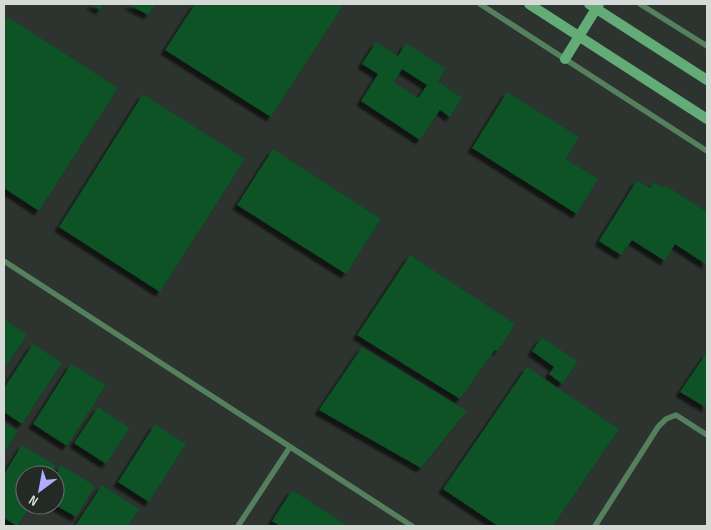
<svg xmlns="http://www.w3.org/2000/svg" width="711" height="530" font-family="'Sofia Sans Condensed',sans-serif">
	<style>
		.building { fill: #085327; fill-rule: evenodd; filter: url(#shadow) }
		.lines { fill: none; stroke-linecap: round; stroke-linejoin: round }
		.lane { stroke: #54805e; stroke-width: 5.5 }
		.secondary { stroke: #63ac77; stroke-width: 10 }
	</style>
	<defs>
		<filter id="shadow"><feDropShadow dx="-4.5" dy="4.5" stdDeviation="1" flood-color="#0009"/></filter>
	</defs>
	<rect width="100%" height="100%" fill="#2d332e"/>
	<!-- building -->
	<g class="building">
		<polygon points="90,4 104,4 100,10"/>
		<polygon points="128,4 156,4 148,15"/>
		<polygon points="195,4 344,4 271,117 165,50"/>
		<polygon points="8,17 118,88 39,211 4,188 4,23"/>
		<path d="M376,42L398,56L406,43L446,69L438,81L462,98L450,117L440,110L420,140L361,101L378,74L362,64ZM402,69L427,85L418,98L394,82Z"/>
		<polygon points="507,92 579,137 566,159 598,179 577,214 472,148"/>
		<polygon points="143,94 245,159 160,292 59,227"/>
		<polygon points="273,149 381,219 346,274 237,205"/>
		<polygon points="637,180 650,188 654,182 664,188 665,185 707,212 707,265 675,244 665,261 632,240 621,255 599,241"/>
		<polygon points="410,255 515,324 498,351 495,350 460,399 357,335"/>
		<polygon points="4,319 27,335 4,369"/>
		<polygon points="542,337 578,362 562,384 549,374 554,367 532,351"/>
		<polygon points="33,344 62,363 22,424 4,412 4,388"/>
		<polygon points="362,347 467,411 421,468 319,410"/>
		<polygon points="707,352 707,408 680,392"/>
		<polygon points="71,364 106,385 67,446 33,424"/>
		<polygon points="527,367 619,429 553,526 498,526 443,489"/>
		<polygon points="98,407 130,428 106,464 74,443"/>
		<polygon points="4,422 18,431 4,453"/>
		<polygon points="155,424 186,444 149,502 118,482"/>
		<polygon points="22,445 56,466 50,475 25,475 25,505 32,505 17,526 4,518 4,474"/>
		<polygon points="61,465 95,486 76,517 55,505 55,476"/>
		<polygon points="102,485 139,509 128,526 75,526"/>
		<polygon points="292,490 348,526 280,526 272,521"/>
	</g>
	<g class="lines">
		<!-- lane -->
		<g class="lane">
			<polyline points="480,4 707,151"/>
			<polyline points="640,4 707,46"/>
			<polyline points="4,261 412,526"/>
			<polyline points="238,526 290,447"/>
			<polyline points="595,526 658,427 666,419 676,415 707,435"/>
		</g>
		<!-- secondary -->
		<g class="secondary">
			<polyline points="529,4 707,119"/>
			<polyline points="589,4 707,80"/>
			<polyline points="565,59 599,4"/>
		</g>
	</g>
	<!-- border -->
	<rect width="711" height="530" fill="none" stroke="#d6dad7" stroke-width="10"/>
	<!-- north arrow -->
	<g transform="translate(40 490) rotate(212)"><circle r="24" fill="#232924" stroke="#6b706c"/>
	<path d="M0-4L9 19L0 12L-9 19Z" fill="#b0aefa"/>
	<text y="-8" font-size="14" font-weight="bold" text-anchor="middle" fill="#d6dad7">N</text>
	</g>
</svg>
